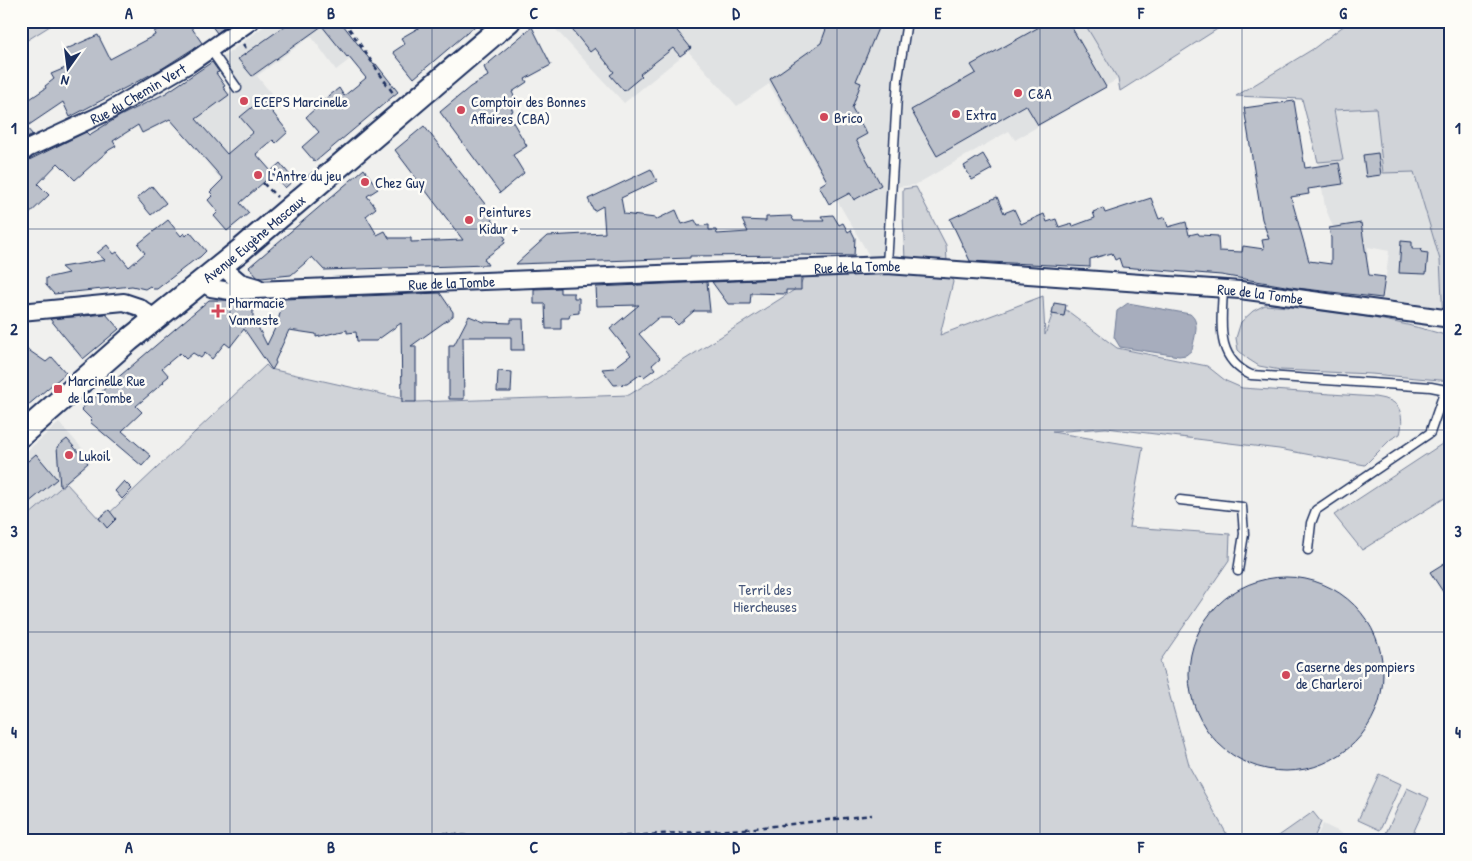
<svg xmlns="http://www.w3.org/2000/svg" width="1472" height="861" font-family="'Patrick Hand',sans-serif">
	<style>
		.built { fill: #e0e2e3 }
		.green { fill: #d0d3d8; stroke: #76819b }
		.water { fill: #a7adbd; stroke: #6f7b97 }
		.building { fill: #bbc0ca; stroke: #1b2f5e }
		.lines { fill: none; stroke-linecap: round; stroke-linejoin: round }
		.service-casing { stroke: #1b2f5e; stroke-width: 11 }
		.minor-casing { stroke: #1b2f5e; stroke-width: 20 }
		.secondary-casing { stroke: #1b2f5e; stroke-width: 26 }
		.path { stroke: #1b2f5e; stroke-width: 2.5; stroke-dasharray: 5 4; stroke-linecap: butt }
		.service { stroke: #fdfcf7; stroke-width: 8 }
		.minor { stroke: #fdfcf7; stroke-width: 16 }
		.secondary { stroke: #fdfcf7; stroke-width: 22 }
		.grid { fill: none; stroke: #1b2f5e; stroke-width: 1; stroke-opacity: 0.55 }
		.poi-dot { fill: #d1495b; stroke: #fdfcf7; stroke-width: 2 }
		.labels { text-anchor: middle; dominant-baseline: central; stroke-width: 5; stroke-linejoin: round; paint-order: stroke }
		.street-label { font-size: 15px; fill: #1b2f5e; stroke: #fdfcf7 }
		.poi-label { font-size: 15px; fill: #1b2f5e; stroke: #fdfcf7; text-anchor: start }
		.park-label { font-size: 15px; fill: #48587c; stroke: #fdfcf7 }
		.neatline { fill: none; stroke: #1b2f5e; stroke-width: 2 }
		.grid-label { font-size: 16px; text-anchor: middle; font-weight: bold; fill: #1b2f5e }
	</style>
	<rect width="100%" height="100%" fill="#f0f0ee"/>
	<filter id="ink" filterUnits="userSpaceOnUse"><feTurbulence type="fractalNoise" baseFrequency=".02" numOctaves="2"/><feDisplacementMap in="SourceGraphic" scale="10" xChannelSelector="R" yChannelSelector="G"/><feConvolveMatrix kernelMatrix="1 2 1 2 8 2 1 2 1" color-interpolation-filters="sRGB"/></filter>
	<g filter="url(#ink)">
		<!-- built -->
		<g class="built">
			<polygon points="271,21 342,21 362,50 336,70 311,36 257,76 275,98 248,121 254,128 243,140 258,158 227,187 180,130 241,84 222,58"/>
			<polygon points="548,21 1083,21 1118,79 1015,140 1009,131 915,185 896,187 888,260 873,262 769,84 737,106 688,51 624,103"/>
			<polygon points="1376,108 1383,172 1414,171 1440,260 1443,318 1382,309 1389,251 1368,247 1368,257 1346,259 1325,207 1318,162 1343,159 1334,110"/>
			<polygon points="59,423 93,460 21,522 21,456"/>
			<polygon points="1323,824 1356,840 1315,840"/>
		</g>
		<!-- green -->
		<g class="green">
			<polygon points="21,21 58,21 21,44"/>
			<polygon points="1083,21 1230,21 1120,91 1118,79"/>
			<polygon points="1350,21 1444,21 1451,41 1451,319 1443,318 1440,260 1414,172 1383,173 1376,108 1334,110 1343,160 1318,162 1302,99 1236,96 1313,49"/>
			<polygon points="916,187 946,245 947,261 905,260 903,215 903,189"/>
			<path d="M808,268L950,270L953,282L940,335L1043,296L1045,335L1054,310L1065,309L1117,348L1207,366L1226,381L1242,388L1375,397C1380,398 1386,399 1391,401C1403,407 1403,423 1400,434L1391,439L1365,465L1279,449L1106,428L1052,432L1143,447L1129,527L1230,534L1229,560L1160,661L1190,768L1230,840H21V522L66,483L101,521L266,365L270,369L417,402L629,395L799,287Z"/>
			<path d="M1265,305C1326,310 1393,318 1451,337V381L1371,374L1280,370L1259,366L1248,359L1238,350L1236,338L1241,322L1253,311Z"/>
			<polygon points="1451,438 1451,494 1362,550 1334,515"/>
			<polygon points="1379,774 1401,784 1380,830 1358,820"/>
			<polygon points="1407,788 1429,798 1410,840 1400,840 1386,833"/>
			<polygon points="1313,812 1321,822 1313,840 1273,840"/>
		</g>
		<!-- water -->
		<path class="water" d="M1128,303L1190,314C1201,322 1194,338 1192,350L1186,355L1179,356L1120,347L1114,337L1117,311Z"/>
		<!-- building -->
		<g class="building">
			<polygon points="170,21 187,21 202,43 163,68 70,117 63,102 26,127 33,135 21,141 21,105 46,88 45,86 54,79 51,74 70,66 62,51 98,35 110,59 155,35 154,32"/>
			<polygon points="208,21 233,21 217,33"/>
			<polygon points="292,21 340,21 374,65 376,64 398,92 315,162 302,147 319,132 306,117 316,108 315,107 339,88 344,96 366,78 348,56 347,57 322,26 252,76 238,59"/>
			<polygon points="417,21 481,21 414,78 393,52 405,44 401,38 420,27"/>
			<polygon points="565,21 669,21 691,48 680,56 673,48 640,74 642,76 624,91 610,75 614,72 595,48 590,52"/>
			<polygon points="829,21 881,21 856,81 861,83 852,108 867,134 856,140 881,185 854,200 850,193 829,204 819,186 827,181 770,79 821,43"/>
			<polygon points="1050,21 1068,21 1106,87 1038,125 1026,105 937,156 911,110 976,73 971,65"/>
			<polygon points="532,27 551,65 525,79 527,82 512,92 514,96 508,102 513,111 508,114 527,146 513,155 524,173 500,193 440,112 470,87 488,76 484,67"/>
			<polygon points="212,62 219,72 216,73 225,86 223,87 229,95 196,119 227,154 253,132 240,117 262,99 288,132 276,143 273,140 256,154 271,171 280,163 294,180 285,188 273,174 240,203 249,213 227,231 214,216 218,212 208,200 213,195 210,192 223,179 170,119 142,133 138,125 113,141 116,146 109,150 75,180 58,163 38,184 49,195 21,222 21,164 86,132 89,135 120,116 166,93"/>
			<polygon points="1294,101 1305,168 1339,163 1343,184 1308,189 1309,194 1291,197 1309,261 1331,264 1331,238 1329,228 1361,223 1369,275 1385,277 1382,298 1297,288 1221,275 1122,267 1119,258 1115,260 1112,253 1090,259 1090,267 970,261 950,219 997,197 1004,213 1014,209 1021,224 1044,214 1047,222 1056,219 1059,227 1072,223 1073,226 1095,218 1093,212 1103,208 1105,213 1151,198 1159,219 1165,217 1168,227 1186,222 1189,235 1198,233 1199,235 1218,236 1219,251 1242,252 1243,246 1264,249 1262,240 1269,239 1262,219 1244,108"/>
			<polygon points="424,126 485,204 482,206 506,239 504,240 505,243 484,259 488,265 324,270 312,257 291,275 261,278 257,277 249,267 364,169 378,189 367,196 376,208 366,216 377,235 385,231 389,238 411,238 411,242 463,240 395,150"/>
			<polygon points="1378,153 1381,175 1366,177 1363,155"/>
			<polygon points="983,154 992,169 972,180 964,166"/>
			<polygon points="651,169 657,181 621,198 624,214 655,218 655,220 676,210 682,224 695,220 698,226 709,225 709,230 716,230 717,234 748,232 742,220 766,221 766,217 791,216 794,221 824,221 821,216 833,215 839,225 843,223 848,232 851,230 855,238 854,256 801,255 690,256 690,258 516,264 547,236 605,233 603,206 594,211 588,199"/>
			<polygon points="152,186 166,203 151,215 137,198"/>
			<polygon points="168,220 181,236 184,233 186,236 190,232 206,251 200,257 193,261 157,289 153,289 150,286 145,289 132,286 54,294 46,285 46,278 68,273 61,267 105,260 97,253 107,245 114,254 117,252 129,267 145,253 138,244"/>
			<polygon points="1401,241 1412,242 1412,249 1422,249 1421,252 1428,253 1426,274 1399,273"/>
			<polygon points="801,278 801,290 786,290 786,294 751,293 750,304 728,304 712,282"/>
			<polygon points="707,282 710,311 694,311 678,325 671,318 658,318 639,334 660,358 652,365 655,369 644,377 641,374 627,384 614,385 602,369 614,368 631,355 610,329 639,305 597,306 596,287"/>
			<polygon points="560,288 560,293 574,293 574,298 579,298 579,313 570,314 569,318 561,318 561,329 546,329 545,304 534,304 534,289"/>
			<polygon points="440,293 453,312 453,316 411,346 416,346 416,402 402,402 401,323 376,341 357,341 356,332 347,333 347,330 316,337 316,334 289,330 275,361 276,363 272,370 244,329 230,347 225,343 212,359 205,353 201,358 193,353 186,359 180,353 162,368 169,376 163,381 164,382 136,406 142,412 122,431 151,456 142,466 90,422 92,420 81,409 209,300 253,300 253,317 267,345 277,324 284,299"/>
			<polygon points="1054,303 1066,305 1064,316 1052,314"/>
			<polygon points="106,314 119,329 83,359 50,319"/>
			<polygon points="469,316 484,322 511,323 511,319 523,319 524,350 511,350 511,337 463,337 464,399 449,399 449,345 454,345"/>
			<polygon points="21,345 46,362 52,357 66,373 21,411"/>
			<polygon points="498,371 512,372 511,392 497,392"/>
			<polygon points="67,439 88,463 60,487 57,447"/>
			<polygon points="36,454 57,479 27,504 21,497 21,467"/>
			<polygon points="124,481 132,489 122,499 115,491"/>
			<polygon points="109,510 116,519 107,528 99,518"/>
			<polygon points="1451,559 1451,604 1430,572"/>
			<circle cx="1286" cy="674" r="97"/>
		</g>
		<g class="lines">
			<!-- service casing -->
			<g class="service-casing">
				<g id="service">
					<polyline points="210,49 237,88"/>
					<polyline points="887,265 898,79 907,21"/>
					<path d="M1223,288C1222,322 1214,358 1251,375L1431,387L1451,391"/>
					<polyline points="1180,500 1242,507 1244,534 1238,571"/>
					<polyline points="1308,550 1311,523 1316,510 1430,433 1445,390"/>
				</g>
			</g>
			<!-- minor casing -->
			<g class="minor-casing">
				<g id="minor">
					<path id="s1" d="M21,154L27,149L109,111L189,64L251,21"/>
					<polyline points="221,266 240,282 257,287"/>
					<path id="s2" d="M202,282L211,288L230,291L887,265L1240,290L1451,319"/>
					<polyline points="21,312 124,302 139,307 155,319"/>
				</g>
			</g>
			<!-- secondary casing -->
			<g class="secondary-casing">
				<g id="secondary">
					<path id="s3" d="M21,435L129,340L242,249L509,21"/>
				</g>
			</g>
			<!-- path -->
			<g class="path">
				<polyline points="344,21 395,96"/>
				<polyline points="243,44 248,51"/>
				<polyline points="263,183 277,197"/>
				<polyline points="440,840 442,833 500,840"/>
				<polyline points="562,840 746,829"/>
				<polyline points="730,840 746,829 872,815"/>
			</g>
			<!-- service -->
			<use href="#service" class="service"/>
			<!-- minor -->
			<use href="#minor" class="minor"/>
			<!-- secondary -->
			<use href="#secondary" class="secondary"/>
		</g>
	</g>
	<!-- grid -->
	<path class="grid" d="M230,21V840M432,21V840M635,21V840M837,21V840M1040,21V840M1242,21V840M21,229H1451M21,430H1451M21,632H1451"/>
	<!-- markers -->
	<g class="poi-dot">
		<circle cx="1018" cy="93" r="5"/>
		<circle cx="244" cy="101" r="5"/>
		<circle cx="461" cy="110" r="5"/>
		<circle cx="956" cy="114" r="5"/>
		<circle cx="824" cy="117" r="5"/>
		<circle cx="258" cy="175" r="5"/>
		<circle cx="365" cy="182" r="5"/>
		<circle cx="469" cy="220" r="5"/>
		<path d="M215.5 303.5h5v5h5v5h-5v5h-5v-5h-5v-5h5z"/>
		<rect x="53" y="384" width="10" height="10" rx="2.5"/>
		<circle cx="69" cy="455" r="5"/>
		<circle cx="1286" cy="675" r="5"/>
	</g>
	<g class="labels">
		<!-- street labels -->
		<g class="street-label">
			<text stroke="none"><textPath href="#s1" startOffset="132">Rue du Chemin Vert</textPath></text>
			<text stroke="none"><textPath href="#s3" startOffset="305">Avenue Eugène Mascaux</textPath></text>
			<text stroke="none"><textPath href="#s2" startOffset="658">Rue de la Tombe</textPath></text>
			<text stroke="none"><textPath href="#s2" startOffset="252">Rue de la Tombe</textPath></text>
			<text stroke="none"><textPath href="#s2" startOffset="1062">Rue de la Tombe</textPath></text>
		</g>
		<!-- poi labels -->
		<g class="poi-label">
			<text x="1028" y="93">C&amp;A</text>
			<text x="254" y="101">ECEPS Marcinelle</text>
			<text x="471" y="101">Comptoir des Bonnes<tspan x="471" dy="17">Affaires (CBA)</tspan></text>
			<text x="966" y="114">Extra</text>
			<text x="834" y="117">Brico</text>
			<text x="268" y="175">L'Antre du jeu</text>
			<text x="375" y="182">Chez Guy</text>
			<text x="479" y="211">Peintures<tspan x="479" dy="17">Kidur +</tspan></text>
			<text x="228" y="302">Pharmacie<tspan x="228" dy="17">Vanneste</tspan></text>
			<text x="68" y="380">Marcinelle Rue<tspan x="68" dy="17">de la Tombe</tspan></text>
			<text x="79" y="455">Lukoil</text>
			<text x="1296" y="666">Caserne des pompiers<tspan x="1296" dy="17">de Charleroi</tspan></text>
		</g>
		<!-- park labels -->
		<g class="park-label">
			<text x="765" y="589">Terril des<tspan x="765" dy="17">Hiercheuses</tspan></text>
		</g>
	</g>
	<!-- margin -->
	<rect width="1472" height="861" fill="none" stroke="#fdfcf7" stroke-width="55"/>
	<!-- north arrow -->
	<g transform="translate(68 68) rotate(194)" stroke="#fdfcf7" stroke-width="4" paint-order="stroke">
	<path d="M0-4L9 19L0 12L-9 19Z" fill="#1b2f5e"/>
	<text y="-8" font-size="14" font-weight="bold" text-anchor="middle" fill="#1b2f5e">N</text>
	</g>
	<rect x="28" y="28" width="1416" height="806" class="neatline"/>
	<g class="grid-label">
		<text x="129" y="19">A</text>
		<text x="331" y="19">B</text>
		<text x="534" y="19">C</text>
		<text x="736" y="19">D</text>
		<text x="938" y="19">E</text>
		<text x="1141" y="19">F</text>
		<text x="1343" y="19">G</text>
		<text x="14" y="134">1</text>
		<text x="1458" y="134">1</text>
		<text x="14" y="335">2</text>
		<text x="1458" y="335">2</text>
		<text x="14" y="537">3</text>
		<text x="1458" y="537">3</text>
		<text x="14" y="738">4</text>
		<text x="1458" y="738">4</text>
		<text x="129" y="853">A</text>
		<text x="331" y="853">B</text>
		<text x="534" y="853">C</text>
		<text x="736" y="853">D</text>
		<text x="938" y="853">E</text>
		<text x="1141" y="853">F</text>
		<text x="1343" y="853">G</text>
	</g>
</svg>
